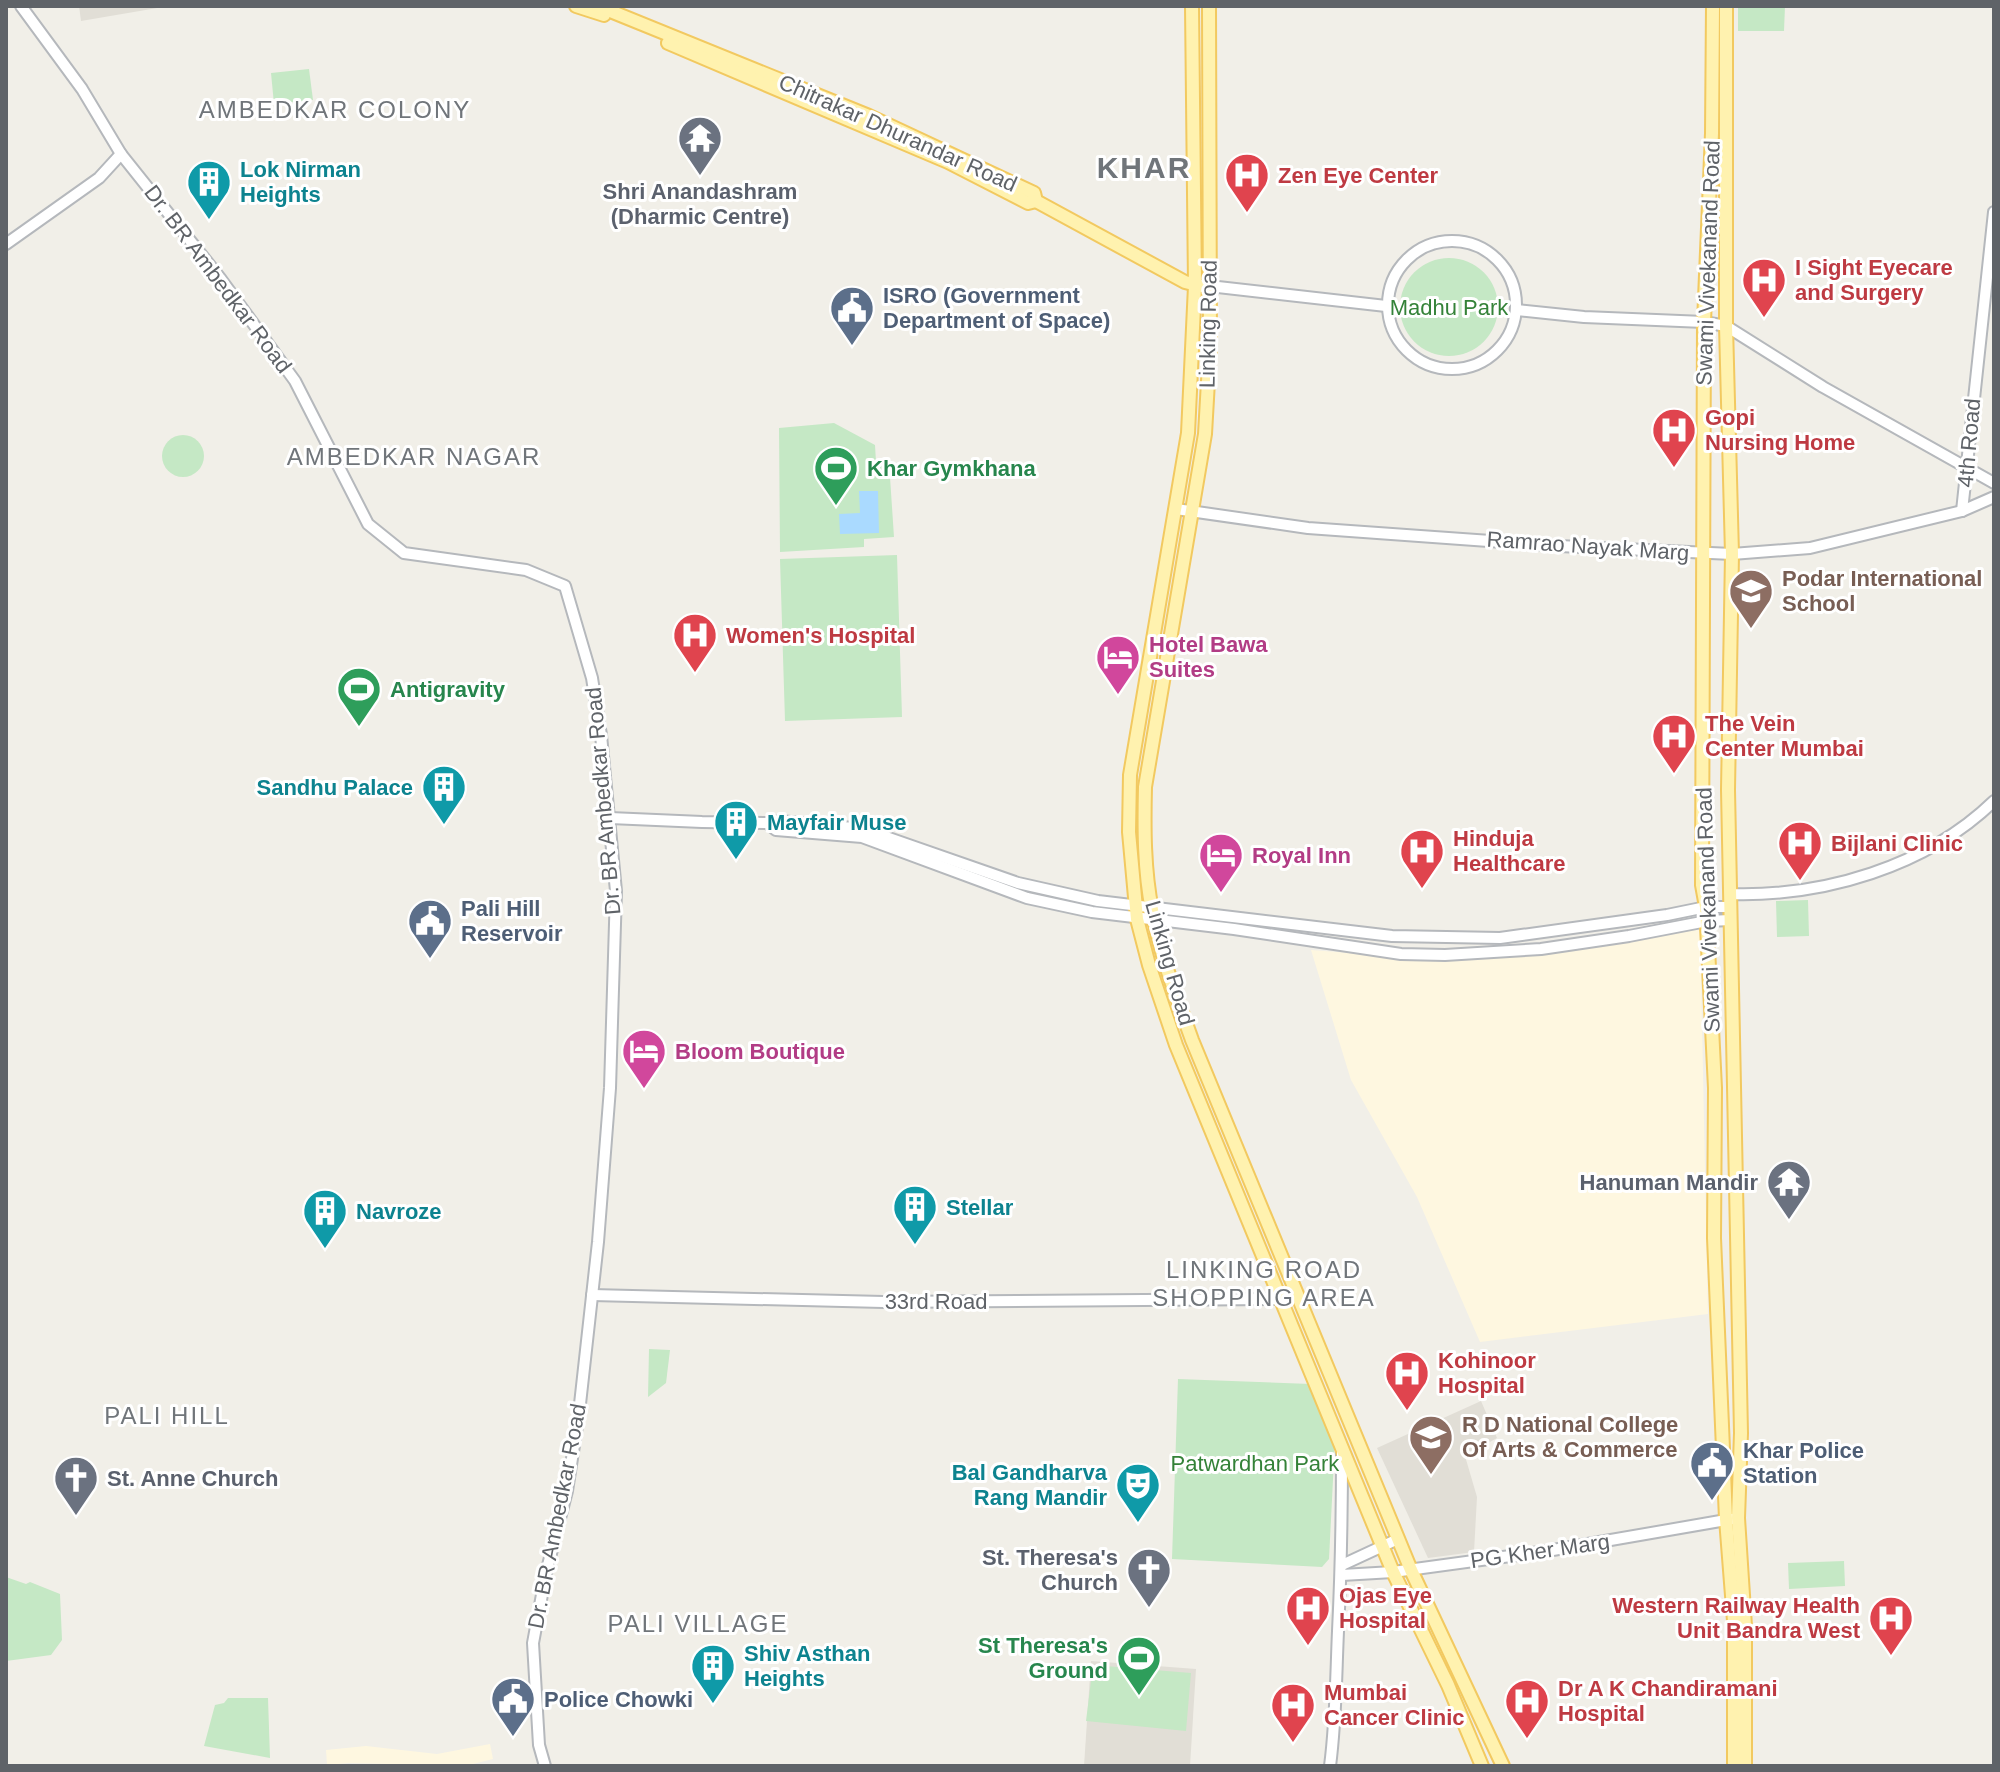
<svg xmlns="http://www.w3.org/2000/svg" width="2000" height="1772" font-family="Helvetica,sans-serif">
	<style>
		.commercial { fill: #fef7e0 }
		.education { fill: #e1ded6 }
		.green { fill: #c5e8c5 }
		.water { fill: #aadaff }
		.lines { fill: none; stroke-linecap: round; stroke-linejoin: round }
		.minor-casing { stroke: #b5b8bc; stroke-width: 14 }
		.major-casing { stroke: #f2c960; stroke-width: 16 }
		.minor { stroke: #fff; stroke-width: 10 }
		.major { stroke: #fff2af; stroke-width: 12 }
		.labels { text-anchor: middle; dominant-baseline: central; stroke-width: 6; stroke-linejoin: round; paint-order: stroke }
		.street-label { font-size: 22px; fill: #5f6368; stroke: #fff }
		.culture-label { font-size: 22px; font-weight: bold; fill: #0d838f; stroke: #fff; text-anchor: start }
		.health-label { font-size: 22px; font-weight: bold; fill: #be3a42; stroke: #fff; text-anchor: start }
		.worship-label { font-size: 22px; font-weight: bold; fill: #5b616d; stroke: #fff; text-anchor: end }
		.service-label { font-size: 22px; font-weight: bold; fill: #4e5e75; stroke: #fff; text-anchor: start }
		.park-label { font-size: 22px; fill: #348238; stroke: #fff }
		.leisure-label { font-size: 22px; font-weight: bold; fill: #27864d; stroke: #fff; text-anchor: start }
		.education-label { font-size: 22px; font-weight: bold; fill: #785e54; stroke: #fff; text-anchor: start }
		.hotel-label { font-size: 22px; font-weight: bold; fill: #b23c85; stroke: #fff; text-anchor: start }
		.neighbourhood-label { font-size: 24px; letter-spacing: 2px; fill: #70757a; stroke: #fff }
		.district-label { font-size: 30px; font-weight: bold; letter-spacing: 2px; fill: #70757a; stroke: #fff }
	</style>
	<rect width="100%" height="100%" fill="#f1efe8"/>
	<!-- commercial -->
	<g class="commercial">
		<polygon points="1700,928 1708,1314 1480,1342 1417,1197 1351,1080 1311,950 1414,958 1512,955"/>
		<polygon points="490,1744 493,1759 465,1766 349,1763 327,1765 326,1750 366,1746 437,1754"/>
	</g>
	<!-- education -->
	<g class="education">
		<polygon points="79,6 169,6 81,21"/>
		<polygon points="1481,1401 1497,1438 1465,1456 1477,1497 1474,1552 1428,1558 1377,1448"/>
		<polygon points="1091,1661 1196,1669 1190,1766 1084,1766"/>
	</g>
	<!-- green -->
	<g class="green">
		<polygon points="1738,6 1785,6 1784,31 1738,31"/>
		<polygon points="309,69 313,100 274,104 271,73"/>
		<circle cx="1449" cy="307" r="49"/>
		<polygon points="834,423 875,445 876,462 883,462 884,477 890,477 894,537 864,539 864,547 780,552 779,428"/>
		<circle cx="183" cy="456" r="21"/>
		<polygon points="897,555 902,717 785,721 780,559"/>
		<polygon points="1808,900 1809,936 1777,937 1776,901"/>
		<polygon points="649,1349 670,1350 666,1383 648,1397"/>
		<polygon points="1178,1379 1311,1384 1335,1440 1329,1559 1322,1567 1172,1559"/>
		<polygon points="1844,1561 1845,1586 1789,1589 1788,1563"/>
		<polygon points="6,1577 26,1584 30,1582 60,1594 62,1640 51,1655 6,1661"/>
		<polygon points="1093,1665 1191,1673 1186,1731 1086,1721"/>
		<polygon points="228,1698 268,1698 270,1758 204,1746 215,1705 224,1703"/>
	</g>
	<!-- water -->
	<polygon class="water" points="859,491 878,491 879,533 840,534 839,514 860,513"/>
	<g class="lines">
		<!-- minor casing -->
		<g class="minor-casing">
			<g id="minor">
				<polyline points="21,6 82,89 121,154 220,278 295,381 368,524 404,553 526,570 565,586 592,678 601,735 616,891 610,1088 598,1242 579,1413 567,1491 546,1573 533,1643 539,1745 545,1766"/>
				<circle cx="1452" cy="305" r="64"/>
				<polyline points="6,244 99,178 121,154"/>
				<polyline points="1209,286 1386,306"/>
				<polyline points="1517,310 1584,317 1704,322 1726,326 1823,387 1994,483"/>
				<polyline points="1176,509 1308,528 1559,546 1732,554 1810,548 1962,511 1994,497"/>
				<polyline points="1962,511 1994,212"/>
				<polyline points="610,818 702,822 767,823 780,821 863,829 1018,883 1098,901 1392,936 1500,938 1667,915 1706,907 1731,907"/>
				<polyline points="767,823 776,830 862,837 1027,898 1092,912 1234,929 1401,954 1445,955 1541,949 1629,936 1707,921 1731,920"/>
				<path d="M1730,894C1823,897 1926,867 1994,801"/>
				<polyline points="592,1295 883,1302 1281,1299"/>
				<polyline points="1342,1565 1398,1539"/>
				<polyline points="1342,1575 1393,1572 1547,1551 1732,1519"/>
				<path d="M1330,1766C1336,1721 1336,1676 1338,1631C1341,1571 1342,1512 1342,1452"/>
			</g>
		</g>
		<!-- major casing -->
		<g class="major-casing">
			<g id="major">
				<polyline points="576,6 604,15"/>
				<polyline points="598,6 869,116 1034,193 1036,201 1185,282 1201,286"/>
				<polyline points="1192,6 1195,286 1188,433 1130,775 1129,832 1137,919 1149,965 1176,1045 1393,1572 1448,1685 1482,1766"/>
				<path d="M1209,6L1210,346L1205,434L1145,787C1144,828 1144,870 1152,910C1160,955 1177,998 1192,1040L1411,1570L1503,1766"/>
				<polyline points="1713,6 1712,133 1704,322 1702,885 1706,907 1715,1088 1714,1238 1726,1519 1734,1621 1734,1766"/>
				<polyline points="1726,6 1726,326 1732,554 1728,790 1741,1433 1738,1518 1745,1626 1745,1766"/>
				<polyline points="668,43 948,162 1028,203 1036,201"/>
			</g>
		</g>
		<!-- minor -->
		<use href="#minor" class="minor"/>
		<!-- major -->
		<use href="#major" class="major"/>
	</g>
	<!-- icons -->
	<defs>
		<g id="temple-pin" transform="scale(2.3)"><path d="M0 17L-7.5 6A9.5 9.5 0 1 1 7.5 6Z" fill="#6b7280" stroke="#fff"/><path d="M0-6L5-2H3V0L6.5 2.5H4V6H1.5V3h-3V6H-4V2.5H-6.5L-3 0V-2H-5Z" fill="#fff"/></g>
		<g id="hospital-pin" transform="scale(2.3)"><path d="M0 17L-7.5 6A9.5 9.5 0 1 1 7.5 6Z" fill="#e0444e" stroke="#fff"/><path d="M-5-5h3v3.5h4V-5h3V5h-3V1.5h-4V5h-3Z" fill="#fff"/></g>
		<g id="building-pin" transform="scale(2.3)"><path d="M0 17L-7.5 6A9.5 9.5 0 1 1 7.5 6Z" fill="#0f9aa8" stroke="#fff"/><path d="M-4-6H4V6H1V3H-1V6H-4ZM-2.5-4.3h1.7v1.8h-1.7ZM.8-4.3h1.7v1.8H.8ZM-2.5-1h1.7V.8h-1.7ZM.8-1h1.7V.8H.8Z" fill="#fff"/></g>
		<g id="civic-pin" transform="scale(2.3)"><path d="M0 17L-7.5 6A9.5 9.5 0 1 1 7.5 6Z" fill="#5c6f8a" stroke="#fff"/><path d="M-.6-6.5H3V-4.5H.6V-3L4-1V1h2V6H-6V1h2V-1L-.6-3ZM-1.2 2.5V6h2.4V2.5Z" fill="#fff"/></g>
		<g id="stadium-pin" transform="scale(2.3)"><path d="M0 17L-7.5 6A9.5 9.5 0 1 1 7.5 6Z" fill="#2e9e5b" stroke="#fff"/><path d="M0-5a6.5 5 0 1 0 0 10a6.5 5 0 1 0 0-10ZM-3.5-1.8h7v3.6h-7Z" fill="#fff"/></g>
		<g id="school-pin" transform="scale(2.3)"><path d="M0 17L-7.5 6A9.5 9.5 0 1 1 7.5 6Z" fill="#8d6e63" stroke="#fff"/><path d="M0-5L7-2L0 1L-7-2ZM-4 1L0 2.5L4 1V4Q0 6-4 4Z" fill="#fff"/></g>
		<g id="hotel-pin" transform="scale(2.3)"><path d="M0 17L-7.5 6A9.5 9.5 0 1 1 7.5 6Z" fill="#d1479c" stroke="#fff"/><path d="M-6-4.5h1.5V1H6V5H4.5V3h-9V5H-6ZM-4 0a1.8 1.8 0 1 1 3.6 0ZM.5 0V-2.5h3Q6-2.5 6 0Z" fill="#fff"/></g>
		<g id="university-pin" transform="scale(2.3)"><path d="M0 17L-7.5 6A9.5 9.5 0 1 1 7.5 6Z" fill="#8d6e63" stroke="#fff"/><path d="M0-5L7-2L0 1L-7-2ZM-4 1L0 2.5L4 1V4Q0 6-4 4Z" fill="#fff"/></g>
		<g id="church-pin" transform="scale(2.3)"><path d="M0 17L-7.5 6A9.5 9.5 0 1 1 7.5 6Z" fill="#6b7280" stroke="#fff"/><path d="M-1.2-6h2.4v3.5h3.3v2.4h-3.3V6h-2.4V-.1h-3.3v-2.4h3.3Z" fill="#fff"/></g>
		<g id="theatre-pin" transform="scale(2.3)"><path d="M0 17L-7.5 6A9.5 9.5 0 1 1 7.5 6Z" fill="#0f9aa8" stroke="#fff"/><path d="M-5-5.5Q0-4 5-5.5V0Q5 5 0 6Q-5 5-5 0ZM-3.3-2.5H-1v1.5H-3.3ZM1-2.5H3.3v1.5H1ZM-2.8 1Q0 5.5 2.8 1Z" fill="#fff"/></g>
	</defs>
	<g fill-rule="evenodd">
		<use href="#temple-pin" x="700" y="138"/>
		<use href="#hospital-pin" x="1247" y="175"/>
		<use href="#building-pin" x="209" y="182"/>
		<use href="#hospital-pin" x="1764" y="280"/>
		<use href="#civic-pin" x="852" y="308"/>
		<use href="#hospital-pin" x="1674" y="430"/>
		<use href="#stadium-pin" x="836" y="468"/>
		<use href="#school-pin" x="1751" y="591"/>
		<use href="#hospital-pin" x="695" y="635"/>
		<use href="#hotel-pin" x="1118" y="657"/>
		<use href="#stadium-pin" x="359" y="689"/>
		<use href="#hospital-pin" x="1674" y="736"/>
		<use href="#building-pin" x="444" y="787"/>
		<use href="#building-pin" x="736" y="822"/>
		<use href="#hospital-pin" x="1800" y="843"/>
		<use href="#hospital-pin" x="1422" y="851"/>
		<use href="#hotel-pin" x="1221" y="855"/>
		<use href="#civic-pin" x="430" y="921"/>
		<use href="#hotel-pin" x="644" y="1051"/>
		<use href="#temple-pin" x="1789" y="1182"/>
		<use href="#building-pin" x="915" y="1207"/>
		<use href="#building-pin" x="325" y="1211"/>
		<use href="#hospital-pin" x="1407" y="1373"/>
		<use href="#university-pin" x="1431" y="1437"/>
		<use href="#civic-pin" x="1712" y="1463"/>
		<use href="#church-pin" x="76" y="1478"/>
		<use href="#theatre-pin" x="1138" y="1485"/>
		<use href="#church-pin" x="1149" y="1570"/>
		<use href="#hospital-pin" x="1308" y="1608"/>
		<use href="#hospital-pin" x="1891" y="1618"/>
		<use href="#stadium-pin" x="1139" y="1658"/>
		<use href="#building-pin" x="713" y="1666"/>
		<use href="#civic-pin" x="513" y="1699"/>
		<use href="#hospital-pin" x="1527" y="1701"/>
		<use href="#hospital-pin" x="1293" y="1705"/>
	</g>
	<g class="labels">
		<!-- street labels -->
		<g class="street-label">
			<text transform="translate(898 133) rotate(24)">Chitrakar Dhurandar Road</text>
			<text transform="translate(1708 263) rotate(-88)">Swami Vivekanand Road</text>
			<text transform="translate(218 279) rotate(53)">Dr. BR Ambedkar Road</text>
			<text transform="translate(1208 324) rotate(-89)">Linking Road</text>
			<text transform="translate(1969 443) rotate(-85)">4th Road</text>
			<text transform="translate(1588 546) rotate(4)">Ramrao Nayak Marg</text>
			<text transform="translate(603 801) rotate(-95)">Dr. BR Ambedkar Road</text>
			<text transform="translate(1708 910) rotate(-92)">Swami Vivekanand Road</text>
			<text transform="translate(1170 963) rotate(74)">Linking Road</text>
			<text x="936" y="1301">33rd Road</text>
			<text transform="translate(557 1516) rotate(-79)">Dr. BR Ambedkar Road</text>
			<text transform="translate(1540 1551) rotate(-8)">PG Kher Marg</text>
		</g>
		<!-- culture labels -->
		<g class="culture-label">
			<text x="240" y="169">Lok Nirman<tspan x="240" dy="25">Heights</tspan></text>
			<text x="413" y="787" text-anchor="end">Sandhu Palace</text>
			<text x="767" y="822">Mayfair Muse</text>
			<text x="946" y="1207">Stellar</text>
			<text x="356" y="1211">Navroze</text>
			<text x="1107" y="1472" text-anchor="end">Bal Gandharva<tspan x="1107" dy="25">Rang Mandir</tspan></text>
			<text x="744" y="1653">Shiv Asthan<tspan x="744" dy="25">Heights</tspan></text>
		</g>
		<!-- health labels -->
		<g class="health-label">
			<text x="1278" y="175">Zen Eye Center</text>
			<text x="1795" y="267">I Sight Eyecare<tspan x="1795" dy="25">and Surgery</tspan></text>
			<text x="1705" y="417">Gopi<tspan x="1705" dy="25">Nursing Home</tspan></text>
			<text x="726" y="635">Women's Hospital</text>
			<text x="1705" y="723">The Vein<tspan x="1705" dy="25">Center Mumbai</tspan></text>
			<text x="1453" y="838">Hinduja<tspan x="1453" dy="25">Healthcare</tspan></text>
			<text x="1831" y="843">Bijlani Clinic</text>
			<text x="1438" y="1360">Kohinoor<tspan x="1438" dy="25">Hospital</tspan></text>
			<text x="1339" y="1595">Ojas Eye<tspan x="1339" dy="25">Hospital</tspan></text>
			<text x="1860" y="1605" text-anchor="end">Western Railway Health<tspan x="1860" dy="25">Unit Bandra West</tspan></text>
			<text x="1558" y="1688">Dr A K Chandiramani<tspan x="1558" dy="25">Hospital</tspan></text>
			<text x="1324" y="1692">Mumbai<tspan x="1324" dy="25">Cancer Clinic</tspan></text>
		</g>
		<!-- worship labels -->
		<g class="worship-label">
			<text x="700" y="191" text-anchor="middle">Shri Anandashram<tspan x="700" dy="25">(Dharmic Centre)</tspan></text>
			<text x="1758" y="1182">Hanuman Mandir</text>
			<text x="107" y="1478" text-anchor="start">St. Anne Church</text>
			<text x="1118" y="1557">St. Theresa's<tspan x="1118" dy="25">Church</tspan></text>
		</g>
		<!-- service labels -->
		<g class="service-label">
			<text x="883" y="295">ISRO (Government<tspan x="883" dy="25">Department of Space)</tspan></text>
			<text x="461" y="908">Pali Hill<tspan x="461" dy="25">Reservoir</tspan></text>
			<text x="1743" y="1450">Khar Police<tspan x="1743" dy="25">Station</tspan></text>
			<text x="544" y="1699">Police Chowki</text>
		</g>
		<!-- park labels -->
		<g class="park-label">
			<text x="1449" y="307">Madhu Park</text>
			<text x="1255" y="1463">Patwardhan Park</text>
		</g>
		<!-- leisure labels -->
		<g class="leisure-label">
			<text x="867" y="468">Khar Gymkhana</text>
			<text x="390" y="689">Antigravity</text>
			<text x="1108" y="1645" text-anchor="end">St Theresa's<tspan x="1108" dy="25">Ground</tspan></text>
		</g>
		<!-- education labels -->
		<g class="education-label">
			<text x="1782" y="578">Podar International<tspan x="1782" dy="25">School</tspan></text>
			<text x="1462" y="1424">R D National College<tspan x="1462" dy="25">Of Arts &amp; Commerce</tspan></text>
		</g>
		<!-- hotel labels -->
		<g class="hotel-label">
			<text x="1149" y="644">Hotel Bawa<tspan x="1149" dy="25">Suites</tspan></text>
			<text x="1252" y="855">Royal Inn</text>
			<text x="675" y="1051">Bloom Boutique</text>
		</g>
		<!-- neighbourhood labels -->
		<g class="neighbourhood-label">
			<text x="335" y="109">AMBEDKAR COLONY</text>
			<text x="414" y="456">AMBEDKAR NAGAR</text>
			<text x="1264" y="1269">LINKING ROAD<tspan x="1264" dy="28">SHOPPING AREA</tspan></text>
			<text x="167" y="1415">PALI HILL</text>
			<text x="698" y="1623">PALI VILLAGE</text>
		</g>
		<!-- district labels -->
		<g class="district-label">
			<text x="1144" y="167">KHAR</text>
		</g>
	</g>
	<!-- border -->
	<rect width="2000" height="1772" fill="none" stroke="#5f6368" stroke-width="16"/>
</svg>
